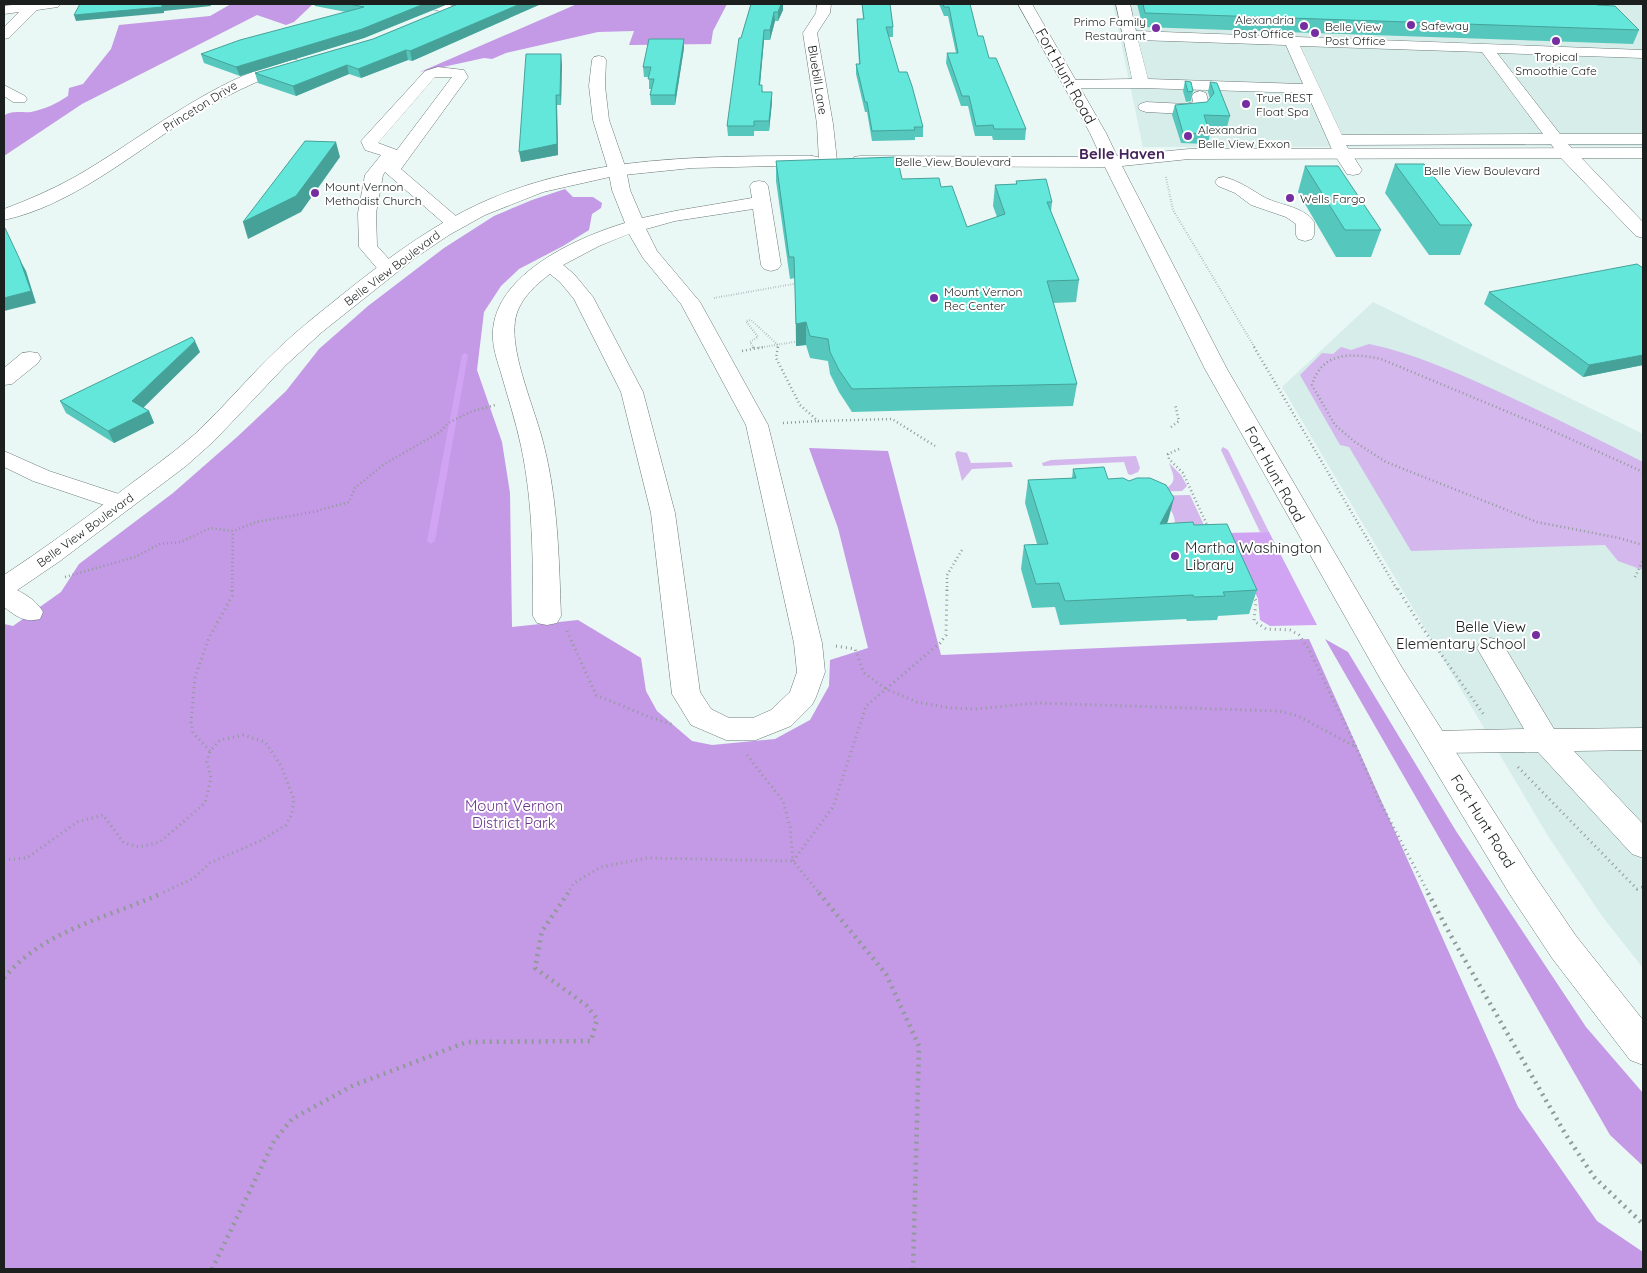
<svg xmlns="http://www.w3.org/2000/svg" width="1647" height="1273" font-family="Quicksand,sans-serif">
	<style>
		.built { fill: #d6edea }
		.green { fill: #d4b7ec }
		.forest { fill: #c499e5 }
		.water { fill: #d0a4f2 }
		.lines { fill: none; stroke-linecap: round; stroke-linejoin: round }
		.stream { fill: #d0a4f2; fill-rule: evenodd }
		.minor-casing { stroke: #6d7a78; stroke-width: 1 }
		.major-casing { stroke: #6d7a78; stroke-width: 1 }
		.path-far3 { stroke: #909a99; stroke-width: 2; stroke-dasharray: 0.5 2; stroke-linecap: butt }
		.path-far2 { stroke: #909a99; stroke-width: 2.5; stroke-dasharray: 1 3; stroke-linecap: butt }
		.path-far1 { stroke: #909a99; stroke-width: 3; stroke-dasharray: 1 4; stroke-linecap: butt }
		.path { stroke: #909a99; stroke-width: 4.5; stroke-dasharray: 2 5; stroke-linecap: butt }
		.minor { fill: #fff; fill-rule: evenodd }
		.major { fill: #fff; fill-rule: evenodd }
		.wall { fill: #56c7bc }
		.shaded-wall { fill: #46a299 }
		.building { fill: #64e7db; stroke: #46a299 }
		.poi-dot { fill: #752da0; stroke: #fff; stroke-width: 2 }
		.labels { text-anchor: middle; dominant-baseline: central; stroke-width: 4; stroke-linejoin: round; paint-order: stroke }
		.far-poi-label { font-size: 12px; fill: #1b201f; stroke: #fff; text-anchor: start }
		.far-street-label { font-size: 12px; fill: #1b201f; stroke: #fff }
		.street-label { font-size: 15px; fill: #1b201f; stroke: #fff }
		.far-quarter-label { font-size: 15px; font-weight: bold; fill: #44235a; stroke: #fff }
		.poi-label { font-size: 15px; fill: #1b201f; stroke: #fff; text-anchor: start }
		.park-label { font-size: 15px; fill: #6a348d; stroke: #fff }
	</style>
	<rect width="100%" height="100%" fill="#e9f7f5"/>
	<!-- built -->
	<g class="built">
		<polygon points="1113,4 1643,4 1643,146 1143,147"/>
		<polygon points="1373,302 1643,434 1643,968 1602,916 1548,836 1282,387"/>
	</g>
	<!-- green -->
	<g class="green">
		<path d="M1369,344C1413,353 1455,372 1495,390C1545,413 1594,437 1643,462V570L1618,561L1605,545L1411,551L1349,447L1340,445L1300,375L1322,353L1333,354L1341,347L1351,350Z"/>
		<polygon points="1223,447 1228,450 1269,532 1260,532 1221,450"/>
		<polygon points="957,451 967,453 971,463 1011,462 1013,467 972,469 962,481 955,454"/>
		<polygon points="1136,456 1140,468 1138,472 1131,475 1128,474 1124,462 1043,466 1042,463 1051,460"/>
		<path d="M1169,463L1181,475L1187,486L1182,491L1115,493L1168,487C1178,481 1172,472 1169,463Z"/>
		<path d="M1190,495L1209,536L1222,537L1252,601L1249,614L1220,548L1126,553L1119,537C1137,536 1165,544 1175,524C1174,500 1152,501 1134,496Z"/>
	</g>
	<!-- forest -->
	<g class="forest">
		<path d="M231,4H313L294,22L286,25L257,15L82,104L4,156V116C11,110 22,113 31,112C45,109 56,104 68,96L69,88L83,84L111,49L119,25L210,16Z"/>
		<polygon points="577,4 727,4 713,31 711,44 629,45 634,31 598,32 506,53 492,59 484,58 420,72"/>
		<polygon points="565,189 573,197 593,197 602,203 601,208 592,214 589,230 563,246 519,269 501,286 484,312 477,370 502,442 510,493 512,627 578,620 641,658 646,691 657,711 692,741 712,745 775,739 810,720 829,686 830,660 868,648 838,528 809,448 888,451 941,655 1309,639 1518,1107 1597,1221 1643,1252 1643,1269 4,1269 4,624 13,626 61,592 79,564 173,493 237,437 286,391 319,349 368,306 444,248 494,216 532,200"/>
		<polygon points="1325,639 1348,652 1456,831 1586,1027 1643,1093 1643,1166 1610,1135"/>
	</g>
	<!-- water -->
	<polygon class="water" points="1269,532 1317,625 1270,626 1260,620 1258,599 1228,533"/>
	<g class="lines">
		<!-- stream -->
		<polygon class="stream" points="465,353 468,355 435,541 431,544 427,541 462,355"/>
		<!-- minor casing -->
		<g class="minor-casing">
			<g id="minor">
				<polygon points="22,4 60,4 58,7 37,10 9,38 4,39 4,27 19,12 4,14 4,6"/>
				<polygon points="420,4 444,4 454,6 456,9 449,13 422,7"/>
				<polygon points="817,4 831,4 830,13 817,33 833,124 837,161 834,165 822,165 819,161 817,124 803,33 816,13"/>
				<path d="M1116,4H1130L1136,31L1643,50V58L1497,53L1560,134H1643V144H1568L1643,222V238L1636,236L1560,157L1551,144L1346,145L1362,170L1359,174L1353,175L1347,174L1334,154L1307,93L1141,88H1067L1064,85L1067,82L1072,80L1132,79ZM1138,40L1286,45L1303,84L1148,79ZM1300,46L1482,52L1543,134L1342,135Z"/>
				<path d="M599,56L604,57L606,60L605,86L609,120L626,169L630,190L642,218L675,211L752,198L750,186L753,182L759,181L765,182L768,186L781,265L778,269L771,271L764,269L761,265L753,209L675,221L646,229L657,251L700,302L768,425L822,643L825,672L816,697L812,705L791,726L756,740H726L691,725L672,694L651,513L621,392L574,299L560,282L550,274C534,286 518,301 515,321C510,355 536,411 544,446C558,502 559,559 561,616L557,623L547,625L537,623L533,616C533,559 533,502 521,446C516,422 508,398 501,373C498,363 494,352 493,340C488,277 575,238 625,223L612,190L608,169L593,120L589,86L592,60L594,57ZM629,234L643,258L681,304L746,425L794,643L797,672L790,692L771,710L753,718H729L711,709L700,692L675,513L643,392L593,297L574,274L563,265L599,246Z"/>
				<path d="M292,59L297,60L299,63L297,66C258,80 222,97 187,119C131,155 70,206 4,220V209C28,200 51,190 73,178C145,137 210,79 292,59Z"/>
				<path d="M438,67L464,70L468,77L401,169L464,223L462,227L455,229L448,227L385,172L383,175L376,213L377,246L398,269L395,273L388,275L381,273L359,247L358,213L365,175L381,155L365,150L361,141L425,71ZM435,77H452L397,150L378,143Z"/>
				<polygon points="4,85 25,96 27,99 25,102 13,102 4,96"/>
				<polygon points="1200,91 1206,93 1209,105 1207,108 1186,114 1146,112 1140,110 1138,107 1140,104 1146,102 1186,104 1193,102 1192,96 1194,93"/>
				<path d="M1224,177C1239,181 1249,188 1262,196C1279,206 1302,205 1314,222V235L1312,239L1305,241L1298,239L1296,235V224L1286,217L1251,205L1235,193L1218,186L1215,182L1218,178Z"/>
				<polygon points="30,352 38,353 41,358 38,363 12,384 4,385 4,368 22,353"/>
				<polygon points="4,451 49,471 131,498 134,503 131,508 122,511 33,481 4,467"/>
				<path d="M4,585C18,589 36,599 43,612L40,619C24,623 16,616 4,607Z"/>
				<polygon points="1491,638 1501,641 1554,729 1643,728 1643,750 1574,751 1643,824 1643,858 1632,854 1538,752 1434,753 1423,750 1419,742 1423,734 1434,731 1524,729 1477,648 1481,641"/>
			</g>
		</g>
		<!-- major casing -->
		<g class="major-casing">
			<g id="major">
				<polygon points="1018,4 1032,4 1106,133 1117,156 1189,149 1643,148 1643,158 1189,159 1122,166 1227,369 1401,666 1533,873 1576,936 1643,1020 1643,1065 1630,1060 1552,958 1509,893 1381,680 1205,369 1105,167 860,166 854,165 851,161 854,157 860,156 1101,157 1090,133"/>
				<path d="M812,156L818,157L821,161L818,165L692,168L614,176L543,192L485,215L449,235L415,258L322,332L286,365L214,441L186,466L60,561L13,593L4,596V575C42,550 79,523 116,495C142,475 170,456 195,434C225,406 251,374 281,346C300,328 322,311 343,294C388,258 436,222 490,199C591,156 704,156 812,156Z"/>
			</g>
		</g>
		<!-- path-far3 -->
		<g class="path-far3">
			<polyline points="1166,177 1173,210 1255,348"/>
			<polyline points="714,298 799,283"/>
			<polyline points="754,348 750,342 758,337 746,321 751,320 778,345 777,348"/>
			<polyline points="757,348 800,341"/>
		</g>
		<!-- path-far2 -->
		<g class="path-far2">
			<polyline points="753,347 754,349"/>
			<polyline points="778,347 776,358 800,405 818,421 892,419 935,446"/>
			<polyline points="1254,347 1398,591"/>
			<polyline points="742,351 764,347"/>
			<polyline points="783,423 818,421"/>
			<polyline points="1171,427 1179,421 1175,404"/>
			<polyline points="1179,449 1168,454 1169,459 1183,473 1208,527"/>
			<path d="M1643,472L1544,427L1381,359C1352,353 1322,351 1312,385L1335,425L1355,442L1386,462L1537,522L1619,538L1643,545"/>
			<polyline points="65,577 135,557 160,544 181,542 210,528 233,531 256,522 313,512 349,502 355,488 383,465 440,432 448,423 470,412 495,405"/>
			<polyline points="1635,577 1643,560"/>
			<polyline points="232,591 233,531"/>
			<polyline points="947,591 947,575 962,550"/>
		</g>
		<!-- path-far1 -->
		<g class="path-far1">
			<polyline points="1398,589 1419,623 1484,715"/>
			<polyline points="1253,595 1256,601 1254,621 1266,629 1290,630 1299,635 1308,648 1356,747 1379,800 1429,894"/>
			<polyline points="567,631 596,695 649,717 674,725"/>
			<polyline points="836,646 855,649 864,673 886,689 917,702 951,708 975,709 1037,703 1279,711 1298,716 1356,747"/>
			<polyline points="210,751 193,733 191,722 195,677 209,638 232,596 232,589"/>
			<polyline points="747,755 783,801 790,827 793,861"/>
			<polyline points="1518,767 1637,889 1643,887"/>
			<polyline points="4,860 27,858 77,822 103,815 124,843 139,847 160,842 205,803 211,778 207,762 210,751 220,740 243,735 265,742 281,766 294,799 292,813 286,825 260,841 210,863 194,878 160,894"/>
			<polyline points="793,861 833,807 866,706 940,643 946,635 947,589"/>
			<polyline points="567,894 574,883 601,867 647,858 793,861 820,894"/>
		</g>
		<!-- path -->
		<g class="path">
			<polyline points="819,893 886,974 919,1046 913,1269"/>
			<polyline points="1428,893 1451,936 1566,1135 1594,1177 1643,1224"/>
			<path d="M4,978C43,930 108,918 162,893"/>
			<polyline points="212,1269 274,1141 292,1119 352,1086 467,1042 591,1041 597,1019 586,1005 535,968 542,931 568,893"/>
		</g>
		<!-- minor -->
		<use href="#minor" class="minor"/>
		<!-- major -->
		<use href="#major" class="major"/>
	</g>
	<!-- wall -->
	<g class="wall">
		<polygon points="314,4 448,4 364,38 240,76 204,63 201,54 346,12 315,6"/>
		<polygon points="458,4 541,4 412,61 408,60 361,78 349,74 296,96 258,83 255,73 373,39"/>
		<polygon points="751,4 783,4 783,10 778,21 775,21 770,40 764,40 760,85 763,92 772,92 772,102 769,131 754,131 754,136 728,136 727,126 741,38"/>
		<polygon points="862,4 890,4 893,27 893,37 888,37 899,72 923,127 923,137 915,137 915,140 872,141 867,112 865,112 856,74 856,64 859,64 857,29 857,19 863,19"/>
		<polygon points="939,4 970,4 978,36 1026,129 1025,140 993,140 992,136 975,136 968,106 961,106 946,63 947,53 956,53 948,16 944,16"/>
		<polygon points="1137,4 1596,4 1639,30 1633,44 1143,27"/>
		<polygon points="684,39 684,48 675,105 651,105 650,95 651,89 649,89 649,77 644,77 643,67"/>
		<polygon points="562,64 561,105 557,105 558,155 521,162"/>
		<polygon points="1185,81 1193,91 1191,101 1186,102 1183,91"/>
		<polygon points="1210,82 1230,116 1227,127 1207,126 1210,134 1208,144 1181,143 1172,115 1175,105 1207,102 1210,98 1208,92"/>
		<polygon points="776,161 902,179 941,187 967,227 997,217 993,206 995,185 1016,184 1016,181 1052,202 1051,212 1079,280 1076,302 1053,303 1077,384 1073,406 852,412 839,392 830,374 828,361 810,358 806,345 796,346 795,278 790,279 776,181"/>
		<polygon points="1395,164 1472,225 1460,255 1429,255 1385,193"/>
		<polygon points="1305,166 1381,230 1371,257 1336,257 1298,192"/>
		<polygon points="1643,268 1643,365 1583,377 1484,304 1489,292"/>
		<polygon points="200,352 143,407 149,411 154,423 114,443 66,413 60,401"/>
		<polygon points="1073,469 1108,479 1168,521 1166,524 1194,525 1257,590 1249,614 1218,616 1217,620 1187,621 1186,619 1060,625 1055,607 1032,608 1021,569 1024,545 1037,544 1025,503 1028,480 1072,478"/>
	</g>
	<!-- shaded-wall -->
	<g class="shaded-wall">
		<polygon points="169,4 210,4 211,6 164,11 164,13 76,21 74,15"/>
		<polygon points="424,4 448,4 364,38 240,76 236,67"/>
		<polygon points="520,4 541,4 412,61 410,51"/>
		<polygon points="781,4 783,4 783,10 778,21 778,12"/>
		<polygon points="774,12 775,21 770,40 770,30"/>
		<polygon points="764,30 764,40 759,95 759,85"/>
		<polygon points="684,39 684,48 675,105 675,95"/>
		<polygon points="406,50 408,60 361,78 358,69"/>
		<polygon points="561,54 562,64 561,105 560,95"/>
		<polygon points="347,65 349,74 296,96 293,86"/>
		<polygon points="772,92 772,102 769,131 769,121"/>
		<polygon points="556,95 557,105 558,155 521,162 519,152"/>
		<polygon points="336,142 340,157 301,212 248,239 243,222"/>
		<polygon points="20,260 26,271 36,303 4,311 4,298"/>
		<polygon points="806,322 806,345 796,346 796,324"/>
		<polygon points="195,341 200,352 138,413 132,401"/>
		<polygon points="1643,355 1643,365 1583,377 1589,365"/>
		<polygon points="149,411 154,423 114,443 108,431"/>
		<polygon points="1174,498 1168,521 1154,548 1160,524"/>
	</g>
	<!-- building -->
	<g class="building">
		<polygon points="80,4 169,4 162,5 162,7 74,15"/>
		<polygon points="349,4 424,4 362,29 236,67 201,54 240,40 364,7"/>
		<polygon points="458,4 520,4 410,51 406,50 358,69 347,65 293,86 255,73 373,39"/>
		<polygon points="751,4 781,4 778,12 774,12 770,30 764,30 759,85 762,85 762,92 772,92 769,121 754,121 754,126 727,126 739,38 741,38"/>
		<polygon points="862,4 890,4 893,27 886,27 899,72 907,72 912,86 923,127 914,127 915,130 872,131 867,102 865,102 856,64 860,64 857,19 864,19"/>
		<polygon points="943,4 970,4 978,36 983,36 989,58 996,58 1026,129 994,129 993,125 976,126 969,96 962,96 947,53 958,53 949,7 944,7"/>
		<polygon points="1143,4 1596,4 1597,5 1615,6 1639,30 1145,13"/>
		<polygon points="649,39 684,39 675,95 650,95 654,79 648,79 651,67 643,67"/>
		<polygon points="526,54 561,54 560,95 556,95 557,144 519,152"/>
		<polygon points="1185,81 1191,82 1193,91 1188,92"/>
		<polygon points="1210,82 1217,83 1230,116 1204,115 1210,134 1183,133 1175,105 1207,102 1214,93"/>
		<polygon points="305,141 336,142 296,196 243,222"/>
		<polygon points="897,157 902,179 939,178 941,187 952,186 967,227 1005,214 995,185 1017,184 1016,181 1046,179 1052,202 1047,202 1079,280 1047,281 1077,384 852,389 839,370 830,352 828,339 810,336 806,322 796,324 794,257 789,257 776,161"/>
		<polygon points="1395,164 1424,164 1472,225 1440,225"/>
		<polygon points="1305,166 1338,166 1381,230 1345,230"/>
		<polygon points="4,228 5,228 20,260 31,291 4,298"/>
		<polygon points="1637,264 1643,268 1643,355 1589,365 1489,292"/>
		<polygon points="192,337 195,341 132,401 149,411 108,431 60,401"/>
		<polygon points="1104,467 1108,479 1123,478 1129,481 1137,478 1150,478 1166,485 1174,498 1160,524 1193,522 1194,525 1227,524 1257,590 1223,592 1225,596 1194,597 1193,595 1065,601 1059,583 1036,584 1024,545 1048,544 1028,480 1076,478 1073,469"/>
	</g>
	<!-- markers -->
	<g class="poi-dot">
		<circle cx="1411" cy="25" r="5"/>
		<circle cx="1304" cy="26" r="5"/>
		<circle cx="1156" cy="28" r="5"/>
		<circle cx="1315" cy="33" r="5"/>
		<circle cx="1556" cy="41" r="5"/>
		<circle cx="1246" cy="104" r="5"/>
		<circle cx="1188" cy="136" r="5"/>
		<circle cx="315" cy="193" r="5"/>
		<circle cx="1290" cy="198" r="5"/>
		<circle cx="934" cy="298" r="5"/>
		<circle cx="1175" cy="556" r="5"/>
		<circle cx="1536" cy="635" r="5"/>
	</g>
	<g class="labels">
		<!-- far-poi labels -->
		<g class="far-poi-label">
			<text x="1294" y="19" text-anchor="end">Alexandria<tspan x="1294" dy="14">Post Office</tspan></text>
			<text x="1146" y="21" text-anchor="end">Primo Family<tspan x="1146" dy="14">Restaurant</tspan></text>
			<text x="1421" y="25">Safeway</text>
			<text x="1325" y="26">Belle View<tspan x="1325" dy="14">Post Office</tspan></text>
			<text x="1556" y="56" text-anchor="middle">Tropical<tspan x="1556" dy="14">Smoothie Cafe</tspan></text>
			<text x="1256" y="97">True REST<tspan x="1256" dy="14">Float Spa</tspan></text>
			<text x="1198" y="129">Alexandria<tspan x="1198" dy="14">Belle View Exxon</tspan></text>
			<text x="325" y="186">Mount Vernon<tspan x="325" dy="14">Methodist Church</tspan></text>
			<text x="1300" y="198">Wells Fargo</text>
			<text x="944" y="291">Mount Vernon<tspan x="944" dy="14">Rec Center</tspan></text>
		</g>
		<!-- far-street labels -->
		<g class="far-street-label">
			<text transform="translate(818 80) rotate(81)">Bluebill Lane</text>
			<text transform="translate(200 106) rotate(-32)">Princeton Drive</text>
			<text x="953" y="161">Belle View Boulevard</text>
			<text x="1482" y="170">Belle View Boulevard</text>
			<text transform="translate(392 268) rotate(-37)">Belle View Boulevard</text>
			<text transform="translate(85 530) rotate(-36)">Belle View Boulevard</text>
		</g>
		<!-- street labels -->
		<g class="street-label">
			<text transform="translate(1066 76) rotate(61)">Fort Hunt Road</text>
			<text transform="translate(1275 474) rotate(61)">Fort Hunt Road</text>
			<text transform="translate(1483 821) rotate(58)">Fort Hunt Road</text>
		</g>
		<!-- far-quarter labels -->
		<g class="far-quarter-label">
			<text x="1122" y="153">Belle Haven</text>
		</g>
		<!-- poi labels -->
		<g class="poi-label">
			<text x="1185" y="547">Martha Washington<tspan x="1185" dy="17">Library</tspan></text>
			<text x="1526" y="626" text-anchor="end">Belle View<tspan x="1526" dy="17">Elementary School</tspan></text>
		</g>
		<!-- park labels -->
		<g class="park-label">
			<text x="514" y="805">Mount Vernon<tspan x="514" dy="17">District Park</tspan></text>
		</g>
	</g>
	<!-- border -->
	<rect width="1647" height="1273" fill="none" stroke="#1b201f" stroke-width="10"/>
</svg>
